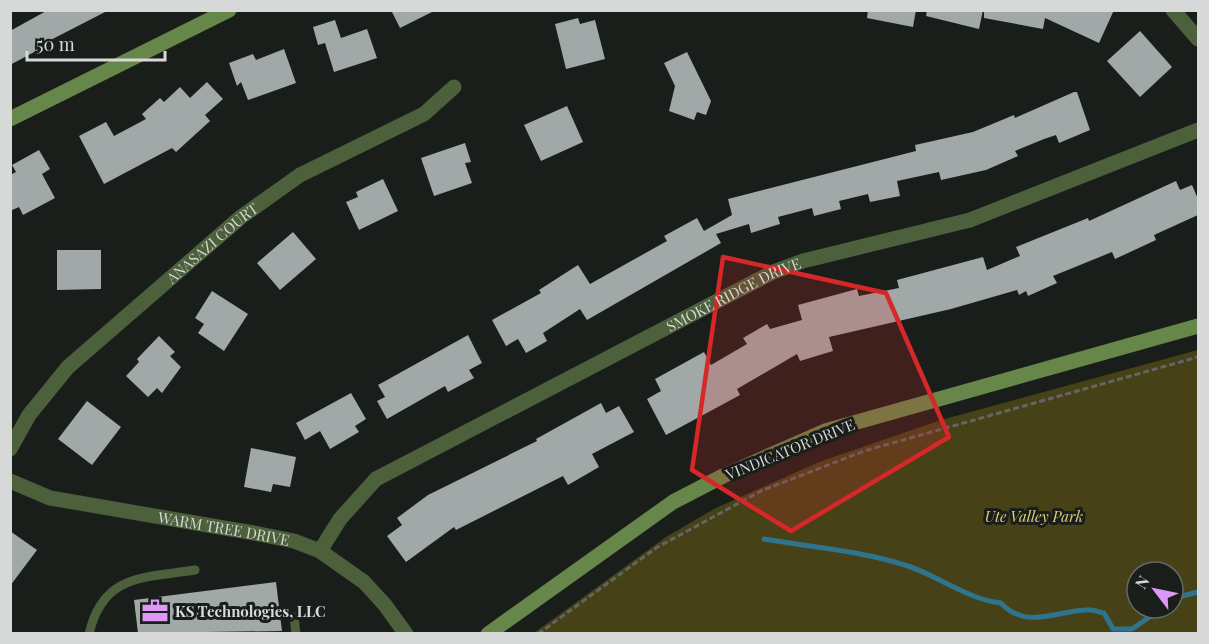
<svg xmlns="http://www.w3.org/2000/svg" width="1209" height="644" font-family="'Playfair Display',serif">
	<style>
		.green { fill: #474118; fill-rule: evenodd }
		.lines { fill: none; stroke-linecap: round; stroke-linejoin: round }
		.stream { stroke: #2d748c; stroke-width: 5 }
		.building { fill: #a0a8a8 }
		.path { stroke: #626663; stroke-width: 3; stroke-dasharray: 6 3; stroke-linecap: butt }
		.lane { stroke: #4c603b; stroke-width: 9 }
		.street { stroke: #4c603b; stroke-width: 15 }
		.secondary { stroke: #67874a; stroke-width: 15 }
		.marked { fill: #d62828; fill-opacity: 0.2; stroke: #d62828; stroke-width: 4.5; stroke-linejoin: round }
		.labels { text-anchor: middle; dominant-baseline: central; stroke-width: 6; stroke-linejoin: round; paint-order: stroke }
		.street-label { font-size: 15px; fill: #d6d9d7; stroke: #191e1b }
		.park-label { font-size: 15px; font-style: italic; fill: #ded07a; stroke: #191e1b }
		.poi-label { font-size: 15px; font-weight: bold; fill: #d6d9d7; stroke: #191e1b; text-anchor: start }
	</style>
	<rect width="100%" height="100%" fill="#191e1b"/>
	<!-- green -->
	<path class="green" d="M1198,350V633H534L666,537L714,509L819,462L941,420ZM1137,572H1173V608H1137Z"/>
	<g class="lines">
		<!-- stream -->
		<g class="stream">
			<path d="M764,539C812,547 862,551 908,566C938,576 969,600 1001,603C1026,630 1056,611 1086,610C1092,609 1099,612 1104,613L1113,629H1132L1163,608"/>
			<polyline points="1173,602 1182,596 1198,592"/>
		</g>
	</g>
	<!-- building -->
	<g class="building">
		<polygon points="48,10 109,10 37,47 38,50 10,65 10,31"/>
		<polygon points="391,10 436,10 400,28"/>
		<polygon points="868,10 916,10 913,27 867,18"/>
		<polygon points="927,10 983,10 979,29 926,16"/>
		<polygon points="984,10 1114,10 1099,43 1045,18 1043,29 984,18"/>
		<polygon points="578,18 580,24 595,20 605,59 566,69 555,24"/>
		<polygon points="335,20 341,38 367,29 377,58 334,72 325,43 318,45 313,27"/>
		<polygon points="1140,31 1172,67 1140,97 1107,61"/>
		<polygon points="284,49 296,83 248,100 241,82 237,86 229,63 253,54 256,60"/>
		<polygon points="687,52 711,101 706,115 697,112 694,120 669,111 675,86 664,63"/>
		<polygon points="207,82 223,99 205,115 210,121 176,152 172,148 104,184 79,136 106,122 114,136 146,119 142,114 160,98 164,102 180,87 190,98"/>
		<polygon points="1074,92 1077,92 1090,130 1059,143 1056,135 1044,139 1015,151 1018,156 986,170 941,180 939,172 897,181 900,196 870,202 868,194 839,201 841,209 814,216 812,208 778,217 780,224 751,233 749,224 716,234 721,243 587,320 580,309 543,333 547,341 526,353 518,339 506,346 492,320 541,293 539,290 578,265 590,284 667,241 664,236 697,218 704,231 732,215 728,199 916,151 915,145 973,132 1014,115 1015,118"/>
		<polygon points="567,106 583,142 541,161 524,125"/>
		<polygon points="465,143 471,162 465,163 472,183 434,196 421,158"/>
		<polygon points="39,150 50,169 42,174 55,198 23,215 19,207 10,211 10,175 16,172 12,165"/>
		<polygon points="383,179 398,211 359,230 346,202 358,197 356,192"/>
		<polygon points="1176,181 1180,190 1192,185 1198,199 1198,215 1154,235 1156,240 1115,259 1112,252 1053,276 1057,283 1028,296 1026,291 1019,295 1017,290 951,309 829,337 833,351 800,361 797,354 737,389 740,395 666,435 647,399 661,391 655,379 704,352 711,365 747,344 743,338 767,324 770,329 802,320 798,305 857,289 859,296 899,288 897,280 983,257 987,270 1020,256 1016,247 1088,218 1089,221"/>
		<polygon points="293,232 316,259 280,290 257,263"/>
		<polygon points="57,250 101,250 101,289 57,290"/>
		<polygon points="212,291 248,314 224,351 198,333 204,324 195,318"/>
		<polygon points="468,335 482,363 469,370 474,378 448,392 445,386 387,419 377,401 385,397 378,385"/>
		<polygon points="159,336 175,352 170,356 181,367 162,393 157,388 148,397 126,376 139,362 137,359"/>
		<polygon points="351,393 366,419 355,426 359,432 330,449 320,431 305,440 296,423"/>
		<polygon points="87,401 121,427 92,465 58,439"/>
		<polygon points="601,403 606,413 619,406 634,432 592,454 599,467 568,485 563,476 456,530 454,527 406,562 387,536 402,525 397,518 428,495 537,441 536,439"/>
		<polygon points="251,448 296,457 290,487 273,484 271,492 244,487"/>
		<polygon points="10,531 37,550 10,586"/>
		<polygon points="276,582 282,631 138,633 134,600"/>
	</g>
	<g class="lines">
		<!-- path -->
		<polyline class="path" points="538,634 656,548 761,491 864,451 1198,357"/>
		<!-- lane -->
		<g class="lane">
			<polyline points="294,617 296,634"/>
			<path d="M89,634C103,573 145,578 195,570"/>
		</g>
		<!-- street -->
		<g class="street">
			<polyline points="1173,10 1198,39"/>
			<path id="s1" d="M10,449L29,415L68,367L241,217L300,175L424,114L454,87"/>
			<path id="s2" d="M10,481L50,498L259,534L294,541L320,551L364,582L385,605L406,634"/>
			<path id="s3" d="M320,551L340,519L376,479L773,272L803,261L970,220L1198,130"/>
		</g>
		<!-- secondary -->
		<g class="secondary">
			<polyline points="10,119 229,10"/>
			<polyline points="488,634 673,502 723,476 825,431 1198,326"/>
		</g>
	</g>
	<!-- marked area -->
	<path class="marked" d="M723,257L886,293L949,437L791,531L692,470Z"/>
	<!-- icons -->
	<defs>
		<g id="office-bare" transform="scale(2.07)"><path d="M-6-3h4V-5.5h4V-3h4V5H-6ZM-1-4.5V-3h2v-1.5ZM-6 0V1H6V0Z" fill="#db99f5" stroke="#191e1b" stroke-width="2.5" paint-order="stroke"/></g>
	</defs>
	<g fill-rule="evenodd">
		<use href="#office-bare" x="155" y="611"/>
	</g>
	<g class="labels">
		<!-- street labels -->
		<g class="street-label">
			<text stroke="none"><textPath href="#s1" startOffset="291">ANASAZI COURT</textPath></text>
			<text stroke="none"><textPath href="#s3" startOffset="494">SMOKE RIDGE DRIVE</textPath></text>
			<text transform="translate(790 449) rotate(-22)">VINDICATOR DRIVE</text>
			<text stroke="none"><textPath href="#s2" startOffset="220">WARM TREE DRIVE</textPath></text>
		</g>
		<!-- park labels -->
		<g class="park-label">
			<text x="1034" y="516">Ute Valley Park</text>
		</g>
		<!-- poi labels -->
		<g class="poi-label">
			<text x="175" y="611">KS Technologies, LLC</text>
		</g>
	</g>
	<!-- border -->
	<rect width="1209" height="644" fill="none" stroke="#d6d9d7" stroke-width="24"/>
	<!-- north arrow -->
	<g transform="translate(1155 590) rotate(302)"><circle r="28" fill="#191e1b" stroke="#656966" stroke-width="1.5"/>
	<path d="M0-4.5L10 22L0 15L-10 22Z" fill="#db99f5"/>
	<text y="-9" font-size="16" font-weight="bold" text-anchor="middle" fill="#d6d9d7">N</text>
	</g>
	<!-- scale -->
	<path d="M27 51v9h138v-9" fill="none" stroke="#d6d9d7" stroke-width="3"/>
	<text x="36" y="51" font-size="18" fill="#d6d9d7" stroke="#191e1b" stroke-width="4.5" paint-order="stroke">50 m</text>
</svg>
